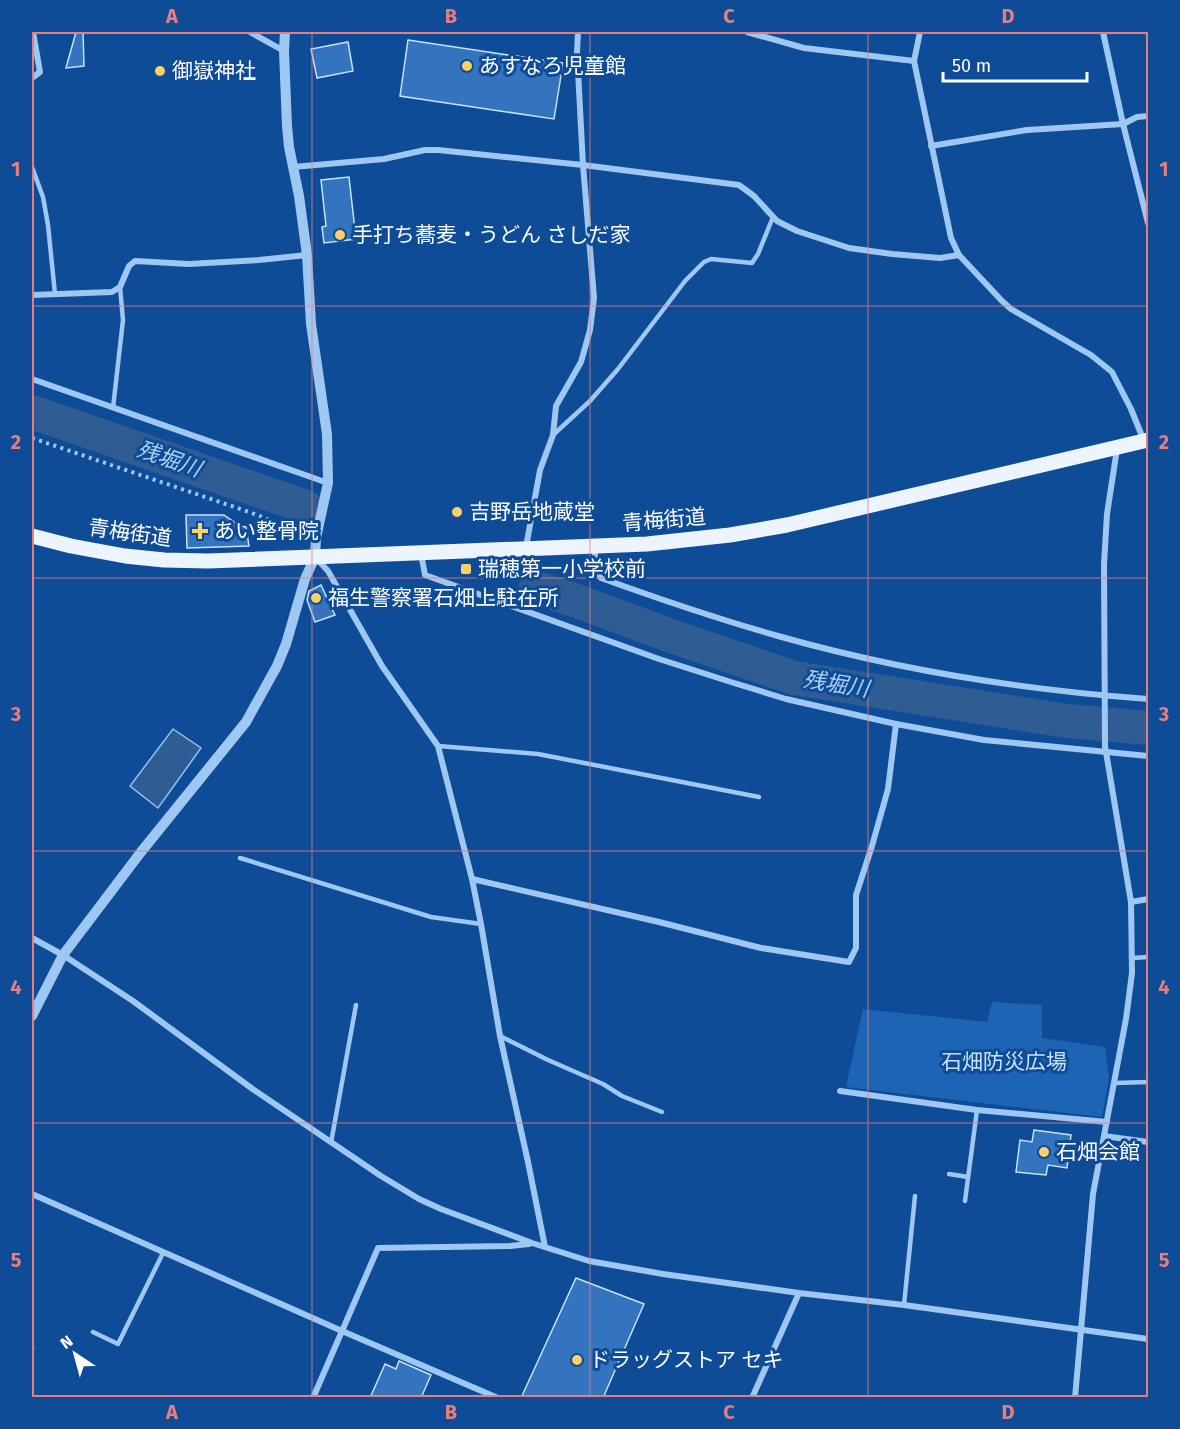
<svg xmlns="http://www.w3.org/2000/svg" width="1180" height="1429" font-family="'Fira Sans','Noto Sans JP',sans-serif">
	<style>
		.green { fill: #1d64b5 }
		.water { fill: #305c94; stroke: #90c2f8; stroke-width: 1.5 }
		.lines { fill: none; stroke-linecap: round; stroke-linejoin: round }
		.river { stroke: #305c94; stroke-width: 34 }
		.building { fill: #3473be; stroke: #c7e1fe; stroke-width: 1.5 }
		.path { stroke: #9fc7f4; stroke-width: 4; stroke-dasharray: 3 4.5; stroke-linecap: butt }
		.service { stroke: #9fc7f4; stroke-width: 4.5 }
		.minor { stroke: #9fc7f4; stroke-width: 6 }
		.tertiary { stroke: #9fc7f4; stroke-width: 10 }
		.primary { stroke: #ecf4ff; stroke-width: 15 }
		.grid { fill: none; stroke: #e67e7e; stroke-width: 1.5; stroke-opacity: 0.55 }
		.poi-dot { fill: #ffd062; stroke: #0f4c97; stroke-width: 2 }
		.labels { text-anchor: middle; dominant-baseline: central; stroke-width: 6; stroke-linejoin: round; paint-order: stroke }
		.poi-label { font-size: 21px; fill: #fff; stroke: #0f4c97; text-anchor: start }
		.street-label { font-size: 21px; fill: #fff; stroke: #0f4c97 }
		.park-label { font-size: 21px; fill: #c7e1fe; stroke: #0f4c97 }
		.water-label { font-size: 22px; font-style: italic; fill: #abd1fb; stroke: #0f4c97 }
		.neatline { fill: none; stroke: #e67e7e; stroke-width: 2 }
		.grid-label { font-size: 20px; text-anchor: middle; font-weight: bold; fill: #e67e7e }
	</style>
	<rect width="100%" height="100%" fill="#0f4c97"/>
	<!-- green -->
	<polygon class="green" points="992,1002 1042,1005 1042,1038 1105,1047 1109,1078 1102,1117 846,1087 863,1009 987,1022"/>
	<!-- water -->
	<polygon class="water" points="173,729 201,748 158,808 130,786"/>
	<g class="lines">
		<!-- river -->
		<g class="river">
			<polyline points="32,412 306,507"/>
			<polyline points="536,588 574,600 674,637 794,678 1067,721 1148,728"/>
		</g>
	</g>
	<!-- building -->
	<g class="building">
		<polygon points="76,32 83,32 84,66 66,68"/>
		<polygon points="408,40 563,63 554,119 400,96"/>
		<polygon points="348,42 353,71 317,78 311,49"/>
		<polygon points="349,177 356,239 324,243 322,227 326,226 321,180"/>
		<polygon points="186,515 224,515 240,526 246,527 249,546 187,548"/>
		<polygon points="321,585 335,615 315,622 307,600 309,591"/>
		<polygon points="1034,1130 1071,1135 1067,1168 1048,1165 1046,1175 1016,1172 1020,1140 1032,1142"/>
		<polygon points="576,1278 644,1304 603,1398 521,1398"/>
		<polygon points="399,1361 431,1375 421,1398 370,1398 385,1364 396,1369"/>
	</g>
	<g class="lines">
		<!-- path -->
		<polyline class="path" points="32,438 252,513 305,534"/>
		<!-- service -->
		<g class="service">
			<polyline points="32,167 43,197 48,225 55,294"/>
			<polyline points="113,408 123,320 120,287"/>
			<polyline points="553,435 590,401 618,369 685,281 704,262 711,259 752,263 758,254 773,217"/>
			<polyline points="438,746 538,754 759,797"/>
			<polyline points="240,858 431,917 481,924"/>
			<polyline points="1132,958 1148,957"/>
			<polyline points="500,1036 548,1060 603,1084 622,1096 662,1112"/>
			<polyline points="1114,1083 1148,1082"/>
			<polyline points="331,1143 356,1005"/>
			<polyline points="949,1174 968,1177"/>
			<polyline points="965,1201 977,1110"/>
			<polyline points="904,1305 915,1196"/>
			<polyline points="93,1332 118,1344 163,1253"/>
			<polyline points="32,1349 32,1347"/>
		</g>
		<!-- minor -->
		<g class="minor">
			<polyline points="250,32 284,51"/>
			<polyline points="747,32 804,48 914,61"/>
			<polyline points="920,32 914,61 951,238 959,255 1002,301 1011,309 1091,355 1112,372 1131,409 1144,441"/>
			<polyline points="1103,32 1123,124 1148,223"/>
			<polyline points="32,78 40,72 33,32"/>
			<polyline points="931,146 1027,130 1123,124 1137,117 1148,116"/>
			<polyline points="293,167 384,159 425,150 438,150 583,165 739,185 754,196 777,221 797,231 849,248 892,254 940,258 959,255"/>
			<polyline points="32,295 112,292 120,287 129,266 135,261 189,264 259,260 307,255"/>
			<polyline points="32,379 328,483"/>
			<path d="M595,546V571L601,578C659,599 718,619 778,636C898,670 1024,690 1148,699"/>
			<polyline points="526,547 540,470 553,435 556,406 581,362 590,330 594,298 583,165 577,52 578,32"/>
			<polyline points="421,553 425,575 659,659 734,683 786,699 896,724 984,740 1148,756"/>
			<polyline points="316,558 328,571 382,666 438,746 472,879 481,924 500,1036 528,1162 545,1247"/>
			<polyline points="472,879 659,922 761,948 849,962 856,948 856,895 872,846 888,789 896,724"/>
			<polyline points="1131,902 1148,899"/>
			<polyline points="32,938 63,955 133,1001 254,1090 381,1176 419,1199 441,1209 532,1243 589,1261 663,1274 799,1293 904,1305 1148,1339"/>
			<polyline points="840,1091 977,1110 1107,1122"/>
			<polyline points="1104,1136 1148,1142"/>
			<polyline points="32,1194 342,1331 498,1398"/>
			<polyline points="313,1398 378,1248 510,1246 529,1244"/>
			<polyline points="752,1398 799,1293"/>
			<polyline points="1075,1398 1093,1194 1126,1019 1132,973 1131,902 1105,746 1104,564 1107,514 1117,449"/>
		</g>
		<!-- tertiary -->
		<polyline class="tertiary" points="32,1016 63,955 141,852 246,722 277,666 286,644 305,579 315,557 316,538 328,483 327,434 311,324 307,255 299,196 289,147 287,126 284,51 285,32"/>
		<!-- primary -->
		<polyline class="primary" points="32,536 71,546 125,556 164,560 208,561 647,544 730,535 787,525 1148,440"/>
	</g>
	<!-- grid -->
	<path class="grid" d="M312,32V1398M590,32V1398M868,32V1398M32,306H1148M32,578H1148M32,851H1148M32,1123H1148"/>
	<!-- markers -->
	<g class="poi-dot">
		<circle cx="467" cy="66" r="6"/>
		<circle cx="160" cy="71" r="6"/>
		<circle cx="340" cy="235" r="6"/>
		<circle cx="457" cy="512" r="6"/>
		<path d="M197 522h6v6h6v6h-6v6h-6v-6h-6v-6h6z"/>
		<rect x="460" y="563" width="12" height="12" rx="3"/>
		<circle cx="316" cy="598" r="6"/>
		<circle cx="1044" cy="1152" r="6"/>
		<circle cx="577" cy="1360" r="6"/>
	</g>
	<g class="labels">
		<!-- poi labels -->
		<g class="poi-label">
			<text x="479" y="66">あすなろ児童館</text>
			<text x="172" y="71">御嶽神社</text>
			<text x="352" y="235">手打ち蕎麦・うどん さしだ家</text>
			<text x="469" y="512">吉野岳地蔵堂</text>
			<text x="214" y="531">あい整骨院</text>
			<text x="478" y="569">瑞穂第一小学校前</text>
			<text x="328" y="598">福生警察署石畑上駐在所</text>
			<text x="1056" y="1152">石畑会館</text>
			<text x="589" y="1360">ドラッグストア セキ</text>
		</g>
		<!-- street labels -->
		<g class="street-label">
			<text transform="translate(664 520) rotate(-5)">青梅街道</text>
			<text transform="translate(130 533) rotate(8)">青梅街道</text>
		</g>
		<!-- park labels -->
		<g class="park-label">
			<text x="1004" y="1062">石畑防災広場</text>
		</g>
		<!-- water labels -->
		<g class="water-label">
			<text transform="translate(169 459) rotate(19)">残堀川</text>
			<text transform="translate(836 684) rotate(9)">残堀川</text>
		</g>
	</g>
	<!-- border -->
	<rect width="1180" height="1429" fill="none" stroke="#0f4c97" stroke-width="66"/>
	<!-- north arrow -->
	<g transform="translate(75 1354) rotate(324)" stroke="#0f4c97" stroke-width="4.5" paint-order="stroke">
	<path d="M0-4.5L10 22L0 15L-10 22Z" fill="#ffffff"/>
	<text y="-9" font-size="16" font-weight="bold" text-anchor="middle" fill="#ffffff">N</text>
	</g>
	<!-- scale -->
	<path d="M943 72v9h144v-9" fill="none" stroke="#ffffff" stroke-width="3"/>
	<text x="952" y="72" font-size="18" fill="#ffffff" stroke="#0f4c97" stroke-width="4.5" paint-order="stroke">50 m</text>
	<rect x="33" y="33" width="1114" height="1363" class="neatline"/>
	<g class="grid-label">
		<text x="172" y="23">A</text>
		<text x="451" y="23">B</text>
		<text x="729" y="23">C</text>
		<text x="1008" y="23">D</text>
		<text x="16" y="176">1</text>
		<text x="1164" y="176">1</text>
		<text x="16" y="449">2</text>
		<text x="1164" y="449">2</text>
		<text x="16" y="721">3</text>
		<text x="1164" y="721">3</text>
		<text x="16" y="994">4</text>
		<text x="1164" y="994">4</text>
		<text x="16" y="1267">5</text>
		<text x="1164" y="1267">5</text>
		<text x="172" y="1419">A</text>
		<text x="451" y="1419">B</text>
		<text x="729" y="1419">C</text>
		<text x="1008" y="1419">D</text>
	</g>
</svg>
